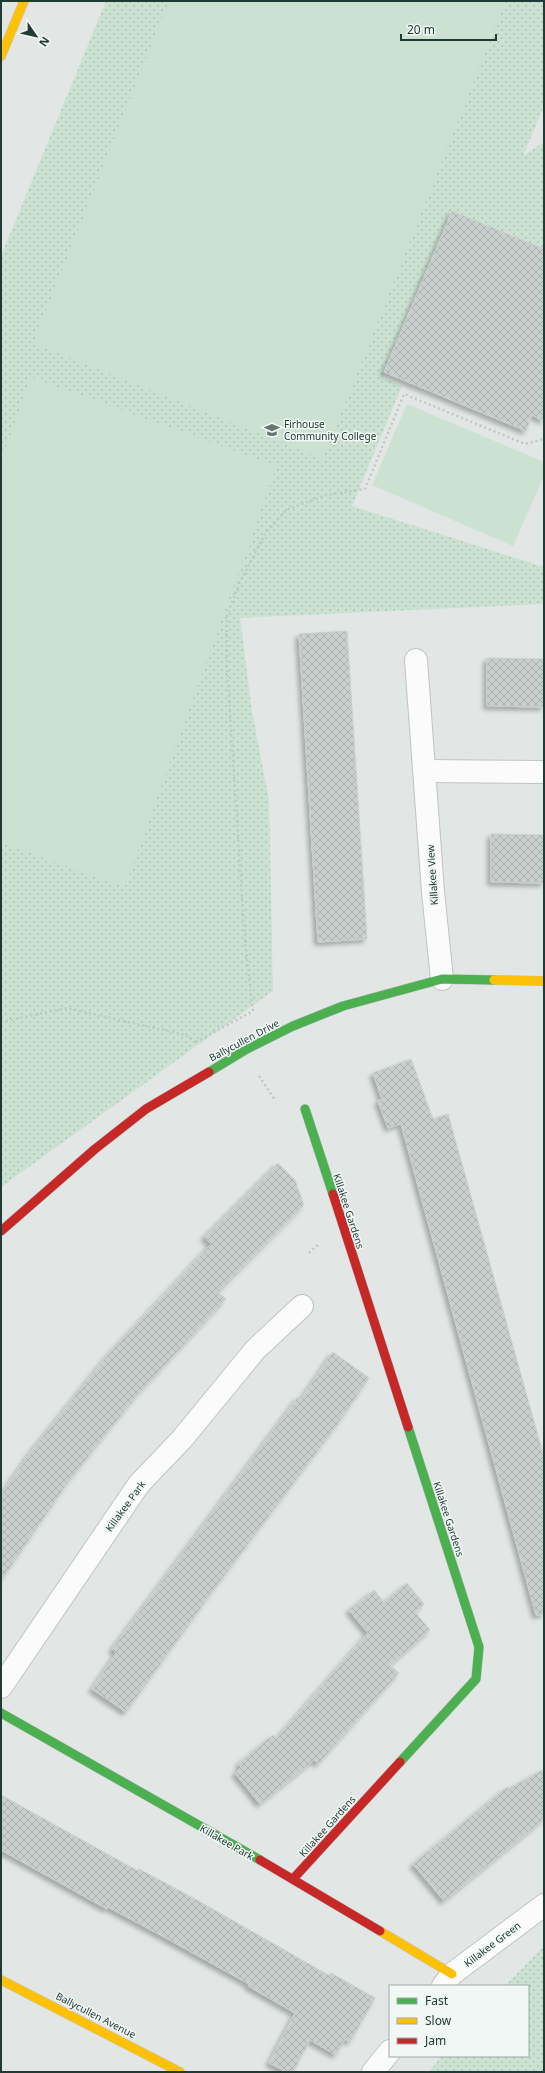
<svg xmlns="http://www.w3.org/2000/svg" width="545" height="2073" font-family="'Noto Sans',sans-serif">
	<style>
		.grass { fill: url(#grass-dots) }
		.pitch { fill: #cbe1d2 }
		.building { fill: url(#building-cross-hatch); stroke: #cbd0ce; filter: url(#shadow) }
		.lines { fill: none; stroke-linecap: round; stroke-linejoin: round }
		.street-casing { stroke: #bfc4c2; stroke-width: 24 }
		.fast-casing { stroke: #bec5c3; stroke-width: 10 }
		.slow-casing { stroke: #bec5c3; stroke-width: 10 }
		.jam-casing { stroke: #bec5c3; stroke-width: 10 }
		.path { stroke: #bfc8c6; stroke-width: 2.5; stroke-dasharray: 2 3; stroke-linecap: butt }
		.street { stroke: #fbfbfb; stroke-width: 22 }
		.fast { stroke: #4caf50; stroke-width: 9 }
		.slow { stroke: #ffc107; stroke-width: 9 }
		.jam { stroke: #c62828; stroke-width: 9 }
		.labels { text-anchor: middle; dominant-baseline: central; stroke-width: 3; stroke-linejoin: round; paint-order: stroke }
		.poi-label { font-size: 10px; fill: #203a35; stroke: #f0f7f4; text-anchor: start }
		.street-label { font-size: 10px; fill: #203a35; stroke: #f0f7f4 }
	</style>
	<defs>
		<pattern id="grass-dots" width="8" height="8" patternUnits="userSpaceOnUse"><rect width="8" height="8" fill="#cbe1d2"/><path d="M2 2h.1M6 6h.1" fill="none" stroke="#aec2b5" stroke-width="1.8" stroke-linecap="round"/></pattern>
		<pattern id="building-cross-hatch" width="8" height="8" patternUnits="userSpaceOnUse"><rect width="8" height="8" fill="#c9cfcd"/><path d="M0 0l8 8M0 8l8-8" fill="none" stroke="#acb2b1"/></pattern>
		<filter id="shadow"><feDropShadow dx="-3.5" dy="3.5" stdDeviation="2" flood-color="#0004"/></filter>
	</defs>
	<rect width="100%" height="100%" fill="#e2e7e5"/>
	<!-- grass -->
	<g class="grass">
		<polygon points="106,1 544,1 544,106 523,156 544,142 544,249 452,211 383,378 402,386 352,506 544,567 544,604 240,618 252,711 269,800 273,991 1,1187 1,256"/>
		<polygon points="544,1946 544,2072 429,2072 442,2056 528,2056 528,1986 505,1986"/>
	</g>
	<!-- pitch -->
	<g class="pitch">
		<polygon points="169,1 506,1 323,459 33,343"/>
		<polygon points="31,377 277,466 125,887 1,843 1,461"/>
		<polygon points="407,404 544,462 544,476 513,546 372,485"/>
	</g>
	<!-- building -->
	<g class="building">
		<polygon points="452,211 544,249 544,421 532,415 526,431 384,372"/>
		<polygon points="347,631 367,939 318,942 299,634"/>
		<polygon points="487,658 544,659 544,707 487,706"/>
		<polygon points="491,834 544,835 544,883 491,882"/>
		<polygon points="411,1059 433,1119 448,1114 544,1457 544,1614 536,1615 401,1124 388,1128 378,1101 382,1099 373,1073"/>
		<polygon points="278,1163 295,1180 304,1205 218,1292 226,1299 140,1392 105,1435 66,1485 1,1581 1,1495 29,1454 106,1357 211,1244 204,1237"/>
		<polygon points="333,1352 369,1378 337,1425 215,1588 126,1712 92,1689 116,1653 112,1649 298,1397 301,1399"/>
		<polygon points="407,1583 424,1604 415,1612 430,1630 390,1665 399,1673 318,1764 314,1760 260,1804 235,1773 241,1767 238,1764 273,1735 276,1739 368,1633 349,1610 374,1590 384,1602"/>
		<polygon points="544,1769 544,1819 444,1901 413,1864 507,1787 508,1789"/>
		<polygon points="1,1795 138,1871 139,1869 195,1899 330,1976 331,1973 375,1998 350,2042 345,2039 336,2055 310,2040 293,2072 287,2072 269,2063 295,2013 248,1986 249,1984 166,1938 108,1907 107,1909 1,1850"/>
	</g>
	<g class="lines">
		<!-- street casing -->
		<g class="street-casing">
			<g id="street">
				<polyline points="416,660 433,892 442,979"/>
				<polyline points="425,771 544,772"/>
				<polyline points="1,1687 139,1484 182,1439 255,1350 302,1306"/>
				<polyline points="443,1986 452,1974 544,1905"/>
				<polyline points="373,2072 390,2051"/>
			</g>
		</g>
		<!-- fast casing -->
		<g class="fast-casing">
			<g id="fast">
				<polyline points="209,1072 247,1049 293,1026 343,1006 442,979 494,980"/>
				<polyline points="305,1109 333,1194"/>
				<polyline points="1,1713 260,1860"/>
				<polyline points="400,1762 476,1679 479,1647 408,1427"/>
			</g>
		</g>
		<!-- slow casing -->
		<g class="slow-casing">
			<g id="slow">
				<polyline points="1,56 24,1"/>
				<polyline points="494,980 544,981"/>
				<polyline points="380,1931 452,1974"/>
				<polyline points="1,1980 180,2072"/>
			</g>
		</g>
		<!-- jam casing -->
		<g class="jam-casing">
			<g id="jam">
				<polyline points="333,1194 408,1427"/>
				<polyline points="1,1231 95,1149 146,1109 209,1072"/>
				<polyline points="260,1860 380,1931"/>
				<polyline points="293,1879 400,1762"/>
			</g>
		</g>
		<!-- path -->
		<g class="path">
			<polyline points="1,1022 67,1008 185,1035 196,1042"/>
			<polyline points="196,1042 253,1011 245,942 227,668 227,616 240,582 265,534 286,510 326,495 365,489 404,394 525,444 544,439"/>
			<polyline points="259,1076 275,1100"/>
			<polyline points="309,1253 319,1244"/>
		</g>
		<!-- street -->
		<use href="#street" class="street"/>
		<!-- fast -->
		<use href="#fast" class="fast"/>
		<!-- slow -->
		<use href="#slow" class="slow"/>
		<!-- jam -->
		<use href="#jam" class="jam"/>
	</g>
	<!-- icons -->
	<defs>
		<g id="school-bare" transform="scale(1.2)"><path d="M0-5L7-2L0 1L-7-2ZM-4 1L0 2.5L4 1V4Q0 6-4 4Z" fill="#647773" stroke="#f0f7f4" stroke-width="2.5" paint-order="stroke"/></g>
	</defs>
	<g fill-rule="evenodd">
		<use href="#school-bare" x="272" y="430"/>
	</g>
	<g class="labels">
		<!-- poi labels -->
		<g class="poi-label">
			<text x="284" y="424">Firhouse<tspan x="284" dy="12">Community College</tspan></text>
		</g>
		<!-- street labels -->
		<g class="street-label">
			<text transform="translate(432 875) rotate(-94)">Killakee View</text>
			<text transform="translate(244 1040) rotate(-28)">Ballycullen Drive</text>
			<text transform="translate(349 1211) rotate(72)">Killakee Gardens</text>
			<text transform="translate(125 1506) rotate(-54)">Killakee Park</text>
			<text transform="translate(449 1519) rotate(72)">Killakee Gardens</text>
			<text transform="translate(327 1826) rotate(-48)">Killakee Gardens</text>
			<text transform="translate(227 1842) rotate(30)">Killakee Park</text>
			<text transform="translate(492 1944) rotate(-37)">Killakee Green</text>
			<text transform="translate(96 2015) rotate(27)">Ballycullen Avenue</text>
		</g>
	</g>
	<!-- border -->
	<rect width="545" height="2073" fill="none" stroke="#203a35" stroke-width="4"/>
	<!-- legend -->
	<rect x="389" y="1985" width="140" height="72" fill="#f0f7f4" stroke="#9daba8"/>
	<rect x="397" y="1998" width="20" height="6" fill="#4caf50" stroke="#9daba8"/>
	<text x="425" y="2005" font-size="12" fill="#203a35">Fast</text>
	<rect x="397" y="2018" width="20" height="6" fill="#ffc107" stroke="#9daba8"/>
	<text x="425" y="2025" font-size="12" fill="#203a35">Slow</text>
	<rect x="397" y="2038" width="20" height="6" fill="#c62828" stroke="#9daba8"/>
	<text x="425" y="2045" font-size="12" fill="#203a35">Jam</text>
	<!-- north arrow -->
	<g transform="translate(36 36) rotate(124)" stroke="#f0f7f4" stroke-width="3" paint-order="stroke">
	<path d="M0-3L7 15L0 10L-7 15Z" fill="#203a35"/>
	<text y="-6" font-size="11" font-weight="bold" text-anchor="middle" fill="#203a35">N</text>
	</g>
	<!-- scale -->
	<path d="M401 34v6h95v-6" fill="none" stroke="#203a35" stroke-width="2"/>
	<text x="407" y="34" font-size="12" fill="#203a35" stroke="#f0f7f4" stroke-width="3" paint-order="stroke">20 m</text>
</svg>
